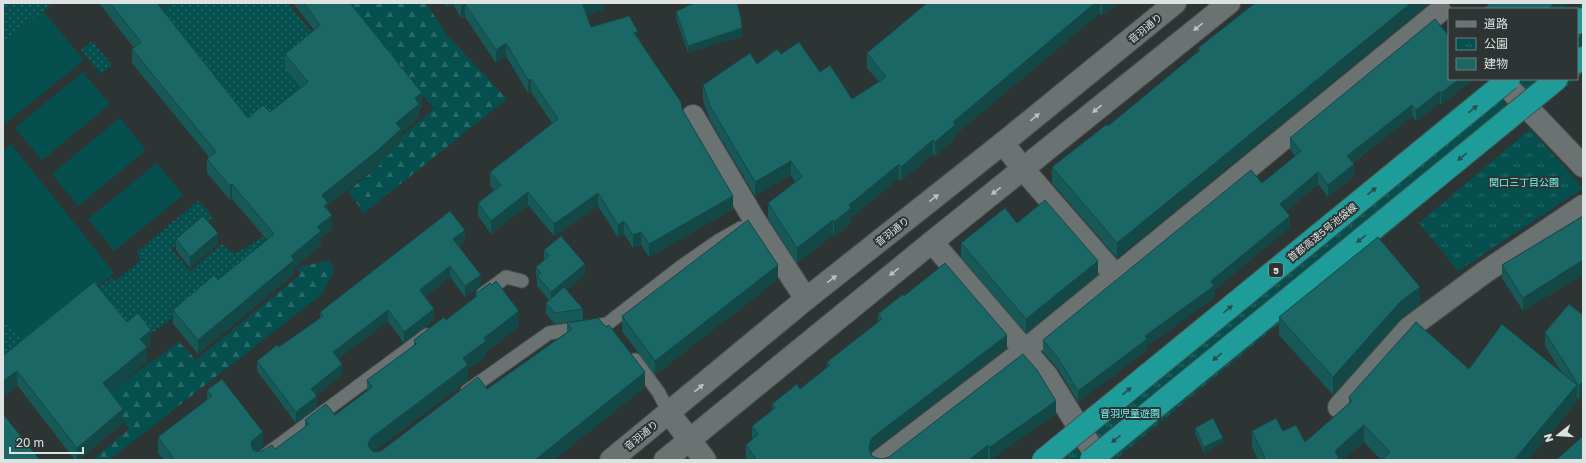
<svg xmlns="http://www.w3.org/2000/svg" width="1586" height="463" font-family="'Golos Text','Noto Sans JP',sans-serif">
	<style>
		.grass { fill: url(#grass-dots) }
		.forest { fill: url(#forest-firs) }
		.park { fill: url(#park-tufts) }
		.pitch { fill: #05504e }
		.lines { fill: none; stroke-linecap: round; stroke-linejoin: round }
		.service-casing { stroke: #49504f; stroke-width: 15 }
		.minor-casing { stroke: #49504f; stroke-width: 24 }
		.secondary-casing { stroke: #49504f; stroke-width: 24 }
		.motorway-casing { stroke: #49504f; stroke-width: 24 }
		.service { stroke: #6a7272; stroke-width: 13 }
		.minor { stroke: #6a7272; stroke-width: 22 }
		.secondary { stroke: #6a7272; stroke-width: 22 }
		.motorway { stroke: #1e9c99; stroke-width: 22 }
		.motorway-bridge-casing { stroke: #49504f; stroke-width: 24; stroke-linecap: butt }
		.motorway-bridge { stroke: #1e9c99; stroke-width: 22 }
		.wall { fill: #175957 }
		.shaded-wall { fill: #134847 }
		.building { fill: #1b6765; stroke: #134847 }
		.oneway { fill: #bbc1c0 }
		.oneway2 { fill: #294e4d }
		.labels { text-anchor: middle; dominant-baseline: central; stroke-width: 4; stroke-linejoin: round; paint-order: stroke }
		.shield { fill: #2d3434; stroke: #a9aeae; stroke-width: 1 }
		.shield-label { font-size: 9px; font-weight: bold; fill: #dee3e2 }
		.street-label { font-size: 10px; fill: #dee3e2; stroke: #2d3434 }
		.park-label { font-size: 10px; fill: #72faf6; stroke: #2d3434 }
	</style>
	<defs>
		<pattern id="grass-dots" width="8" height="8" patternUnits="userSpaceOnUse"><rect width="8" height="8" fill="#05504e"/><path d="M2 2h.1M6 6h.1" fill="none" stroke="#296967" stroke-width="1.8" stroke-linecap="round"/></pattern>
		<pattern id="forest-firs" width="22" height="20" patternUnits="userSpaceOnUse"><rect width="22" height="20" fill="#05504e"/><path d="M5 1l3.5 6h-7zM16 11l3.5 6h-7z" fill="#296967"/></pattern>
		<pattern id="park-tufts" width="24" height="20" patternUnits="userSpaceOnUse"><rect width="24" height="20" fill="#05504e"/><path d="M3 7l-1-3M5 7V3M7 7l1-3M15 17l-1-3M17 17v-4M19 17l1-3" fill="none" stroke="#296967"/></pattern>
	</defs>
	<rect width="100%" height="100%" fill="#2d3434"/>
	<!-- grass -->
	<g class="grass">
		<polygon points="3,3 46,3 52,4 3,43"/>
		<polygon points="158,3 288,3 340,68 250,127 153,7"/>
		<polygon points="92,41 112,65 101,74 81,50"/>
		<polygon points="199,200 213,218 171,249 190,271 222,244 235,254 263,237 269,247 148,336 131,329 98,288 112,277 115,281 141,260 137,252"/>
		<polygon points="3,317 27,347 3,366"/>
	</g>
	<!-- forest -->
	<g class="forest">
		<polygon points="348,3 426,3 447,35 507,99 364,213 348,191 381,164 341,114 401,137 434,109"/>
		<polygon points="330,260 334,271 322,294 109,460 92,460 129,429 105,395 179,342 196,360 301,274 296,268"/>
	</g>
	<!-- park -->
	<g class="park">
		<polygon points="1581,3 1583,3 1583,73 1577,78 1577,9 1574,9"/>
		<polygon points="1514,79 1576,79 1538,109"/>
		<polygon points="1484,83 1524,120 1115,460 1084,415"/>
		<polygon points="1530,129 1583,188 1458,271 1419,223"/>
		<polygon points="1065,431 1086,460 1029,460"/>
	</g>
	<!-- pitch -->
	<g class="pitch">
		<polygon points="43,11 84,60 3,125 3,43"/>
		<polygon points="83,72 110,104 42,160 15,128"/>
		<polygon points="120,118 146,150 78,206 52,174"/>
		<polygon points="11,144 114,273 25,345 3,317 3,151"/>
		<polygon points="157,163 183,195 114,251 88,219"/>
	</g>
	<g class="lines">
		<!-- service casing -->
		<g class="service-casing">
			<g id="service">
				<polyline points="483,294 506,277 522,281"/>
				<polyline points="635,360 659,393 669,413"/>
				<polyline points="467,391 549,333 607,324 682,266 718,241 741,228"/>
				<polyline points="259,460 427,335"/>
			</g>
		</g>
		<!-- minor casing -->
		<g class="minor-casing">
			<g id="minor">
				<polyline points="1500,79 1583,166"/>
				<polyline points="693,116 755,221 806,299"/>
				<polyline points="1003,143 1023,169 1116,276"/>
				<polyline points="932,242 1047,376 1099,460"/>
				<polyline points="1339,407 1409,328 1485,272 1583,206"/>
				<polyline points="669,413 705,460"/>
				<polyline points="881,460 1025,350 1440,11"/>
			</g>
		</g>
		<!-- secondary casing -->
		<g class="secondary-casing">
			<g id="secondary">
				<polyline points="611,460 806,299 1003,143 1175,3"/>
				<polyline points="665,460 932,242 1229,3"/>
			</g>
		</g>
		<!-- motorway casing -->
		<g class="motorway-casing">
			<g id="motorway">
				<polyline points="1577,23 1583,19"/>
				<polyline points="1577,62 1583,58"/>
			</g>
		</g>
		<!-- service -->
		<use href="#service" class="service"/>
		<!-- minor -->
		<use href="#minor" class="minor"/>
		<!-- secondary -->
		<use href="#secondary" class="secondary"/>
		<!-- motorway -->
		<use href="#motorway" class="motorway"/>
		<!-- motorway-bridge casing -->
		<g class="motorway-bridge-casing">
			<g id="motorway-bridge">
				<polyline points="1043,460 1509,79"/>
				<polyline points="1091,460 1557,79"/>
			</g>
		</g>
		<!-- motorway-bridge -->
		<use href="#motorway-bridge" class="motorway-bridge"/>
	</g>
	<!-- wall -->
	<g class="wall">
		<polygon points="99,3 174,3 164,12 248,118 270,112 301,88 285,68 285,54 314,30 293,3 350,3 422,107 419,109 419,118 401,133 401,143 378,165 328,205 328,210 332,229 321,238 321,245 294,268 294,274 198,354 173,324 173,310 218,280 267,240 232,199 230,200 207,173 207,159 209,157 132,63 132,49 134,48"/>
		<polygon points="444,3 604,3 604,9 587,16 591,27 638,37 682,109 733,209 649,257 641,245 633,248 624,234 618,238 598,206 554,236 528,205 491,234 478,216 478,203 494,190 490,185 490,172 552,123 531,92 528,93 506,56 496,63 465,17 461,18 453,4 447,7"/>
		<polygon points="956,3 1119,3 1102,15 1100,13 955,135 955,139 935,156 933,154 901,181 899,178 851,218 851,223 834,237 833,235 797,263 768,218 768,203 795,182 791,175 755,196 710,120 703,100 703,85 781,54 820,72 852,99 879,82 867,68 867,53"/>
		<polygon points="1255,3 1117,258 1052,183 1052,167 1108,126 1198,52 1198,48"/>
		<polygon points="686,6 742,36 688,53 676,18 676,11 686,8"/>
		<polygon points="1449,36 1474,79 1441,105 1440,103 1416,121 1412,116 1353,163 1354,176 1328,197 1318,184 1286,211 1290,227 1214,290 1214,298 1147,346 1147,350 1078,402 1058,369 1043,352 1043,340 1262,183 1295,156 1290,149 1290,138"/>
		<polygon points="1583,216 1583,274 1523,311 1502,278 1502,265"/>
		<polygon points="1017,223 1098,274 1026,333 961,257 961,243"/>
		<polygon points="176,239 218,244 190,268 176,250"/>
		<polygon points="465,241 459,246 481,286 465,297 450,277 425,297 434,320 404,343 388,321 338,359 342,375 316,395 317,407 296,423 257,371 257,361 279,347 320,318 320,312"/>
		<polygon points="544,250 585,275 566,290 583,309 583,320 555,324 546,314 546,303 549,300 537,286 537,279 536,278 536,267 544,260"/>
		<polygon points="778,279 655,375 622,331 622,316"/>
		<polygon points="475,294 519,327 486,352 486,356 468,369 468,380 373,452 381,451 487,389 567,332 567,323 645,387 554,460 164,460 158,453 158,437 207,400 207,390 263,447 258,451 260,452 275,449 305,427 305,420 335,415 367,391 367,380 414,346 414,340 446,320 475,297"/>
		<polygon points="904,296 1007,348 873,450 871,453 871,455 876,458 882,459 1056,414 990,460 988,458 985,460 747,460 746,458 746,445 752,440 752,426 772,410 772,404 800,389 827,367 827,362 878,322 878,314"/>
		<polygon points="1420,304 1400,320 1333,395 1279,335 1279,317"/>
		<polygon points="1583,315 1579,400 1577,397 1577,402 1528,460 1381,460 1364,442 1343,460 1258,460 1252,447 1252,431 1283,431 1305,442 1349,403 1349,397 1469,369 1562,373 1545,346 1545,332"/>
		<polygon points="127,322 151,344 147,348 147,361 110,392 123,423 79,460 75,460 17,385 3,396 3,353 4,355"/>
		<polygon points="1195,428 1223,443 1204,453 1195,433"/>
	</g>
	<!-- shaded-wall -->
	<g class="shaded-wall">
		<polygon points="157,3 174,3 157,18"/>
		<polygon points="447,3 453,3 453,4 447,7"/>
		<polygon points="588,3 604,3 604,9 583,18 583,5"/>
		<polygon points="1095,3 1100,3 1100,13 955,135 955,139 935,156 935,142 953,122"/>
		<polygon points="1102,3 1119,3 1102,15"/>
		<polygon points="1411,3 1430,3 1117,258 1117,243"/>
		<polygon points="1555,3 1569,3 1562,9 1548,9"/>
		<polygon points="465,4 465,17 461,18 461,6"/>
		<polygon points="742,28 742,36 688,53 688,46"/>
		<polygon points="638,31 638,44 634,33"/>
		<polygon points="506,43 506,56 496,63 496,50"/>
		<polygon points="531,79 531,92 528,93 528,80"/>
		<polygon points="1459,79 1474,79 1441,105 1441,93"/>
		<polygon points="1440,91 1440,103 1416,121 1416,110"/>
		<polygon points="422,93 422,107 419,109 419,118 401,133 401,143 378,165 328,205 328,217 322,195 396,123 415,98"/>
		<polygon points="1412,105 1412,116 1347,167 1347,156"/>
		<polygon points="933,140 933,154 901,181 901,167"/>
		<polygon points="791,161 791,175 755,196 755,182"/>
		<polygon points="899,164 899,178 851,218 851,223 834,237 834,222 849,205"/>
		<polygon points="1354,164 1354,176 1328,197 1328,185"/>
		<polygon points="1318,172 1318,184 1280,215 1280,204"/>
		<polygon points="232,184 232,199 230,200 230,186"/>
		<polygon points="528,192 528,205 491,234 491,221"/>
		<polygon points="598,193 598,206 554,236 554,224"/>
		<polygon points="733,196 733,209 649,257 649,244"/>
		<polygon points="332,215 332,229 321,238 321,245 294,268 294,274 198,354 198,340 291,256 317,227"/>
		<polygon points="1290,216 1290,227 1214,290 1214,298 1147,346 1147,350 1078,402 1078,391"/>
		<polygon points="833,220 833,235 797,263 797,248"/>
		<polygon points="624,221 624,234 618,238 618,225"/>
		<polygon points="465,230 465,241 453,250 453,239"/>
		<polygon points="641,232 641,245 633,248 633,235"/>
		<polygon points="218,233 218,244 190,268 190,257"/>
		<polygon points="1583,260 1583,274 1523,311 1523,298"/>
		<polygon points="1098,261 1098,274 1026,333 1026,319"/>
		<polygon points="585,264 585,275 551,303 551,292"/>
		<polygon points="778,265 778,279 655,375 655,361"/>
		<polygon points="450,266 450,277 420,301 420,290"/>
		<polygon points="481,275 481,286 465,297 465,286"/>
		<polygon points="1420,287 1420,304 1400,320 1333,395 1333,377 1400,302"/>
		<polygon points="434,309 434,320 404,343 404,332"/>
		<polygon points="388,310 388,321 333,363 333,352"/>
		<polygon points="519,311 519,327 486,352 486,356 468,369 468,380 371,454 368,460 369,442 371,438 463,358 484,338"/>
		<polygon points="151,330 151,344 147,348 147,361 103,398 103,383 140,339"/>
		<polygon points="1007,335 1007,348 873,450 870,455 869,448 870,442 873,437"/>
		<polygon points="342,364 342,375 311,399 311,389"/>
		<polygon points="17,371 17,385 3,396 3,381"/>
		<polygon points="645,372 645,387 554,460 535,460"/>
		<polygon points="1583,381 1583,394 1579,400 1579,386"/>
		<polygon points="1577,385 1577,402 1528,460 1514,460"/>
		<polygon points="317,396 317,407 296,423 296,412"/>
		<polygon points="1056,401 1056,414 990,460 990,447"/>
		<polygon points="123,409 123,423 79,460 77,460 77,448"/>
		<polygon points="1364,425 1364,442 1343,460 1335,460 1335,451"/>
		<polygon points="263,432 263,447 252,456 251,445 252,441"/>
		<polygon points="1223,438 1223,443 1204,453 1204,447"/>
		<polygon points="988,445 988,458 985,460 969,460"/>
	</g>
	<!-- building -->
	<g class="building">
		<polygon points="110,3 158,3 157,3 248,118 263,105 270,112 308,82 285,54 320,25 304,3 350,3 422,93 415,98 419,104 396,123 401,129 378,150 322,195 328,203 324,206 332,215 317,227 321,231 291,256 294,260 198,340 173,310 214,275 218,280 274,234 232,184 230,186 207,159 216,152 132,49 141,42"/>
		<polygon points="460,3 588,3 583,5 591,27 629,16 638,31 634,33 681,102 682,109 733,196 649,244 641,232 633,235 624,221 618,225 598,193 554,224 528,192 491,221 478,203 501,185 490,172 558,119 531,79 528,80 506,43 496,50 465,4 461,6"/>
		<polygon points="695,3 737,3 741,18 742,28 688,46 676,11 686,7 686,6"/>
		<polygon points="927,3 954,3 955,4 956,3 1095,3 953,122 955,125 935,142 933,140 901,167 899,164 849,205 851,208 834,222 833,220 797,248 768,203 802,177 791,161 755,182 710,106 703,85 750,53 757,64 777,49 781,54 799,42 820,72 830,65 852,99 886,77 867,53"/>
		<polygon points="1255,3 1411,3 1117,243 1052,167 1107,124 1108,126 1200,50 1198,48"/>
		<polygon points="1490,3 1555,3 1548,9 1483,9"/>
		<polygon points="1435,19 1449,36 1449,79 1459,79 1441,93 1440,91 1416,110 1412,105 1347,156 1354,164 1328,185 1318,172 1280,204 1290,216 1211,281 1214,286 1145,336 1147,339 1078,391 1058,358 1043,340 1251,170 1262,183 1301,151 1290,138"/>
		<polygon points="1045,200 1098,261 1026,319 961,243 1005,208 1017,223"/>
		<polygon points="450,211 465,230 453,239 481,275 465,286 450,266 420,290 434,309 404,332 388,310 333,352 342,364 311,389 317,396 296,412 257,361 277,345 279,347 323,316 320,312"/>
		<polygon points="203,216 218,233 190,257 176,239"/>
		<polygon points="1583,216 1583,260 1523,298 1502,265"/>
		<polygon points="748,220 778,265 655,361 622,316"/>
		<polygon points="561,236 585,264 551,292 537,276 541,273 536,267 549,256 544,250"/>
		<polygon points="1378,237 1420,287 1400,302 1333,377 1279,317"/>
		<polygon points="945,263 1007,335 873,437 870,442 869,448 871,455 876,458 882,459 889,457 1023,354 1037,370 1056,401 990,447 988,445 969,460 757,460 746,445 758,434 752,426 775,408 772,404 797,384 800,389 830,365 827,362 882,319 878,314 903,294 904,296"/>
		<polygon points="496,281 519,311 484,338 486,341 463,358 468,365 371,438 369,442 368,446 373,452 381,451 478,377 487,389 572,329 567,323 598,318 606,327 609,325 645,372 535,460 175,460 158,437 212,396 207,390 222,379 263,432 252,441 251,445 253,450 260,452 272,445 275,449 309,424 305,420 326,404 335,415 372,387 367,380 416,344 414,340 444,317 446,320 477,296 475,294 490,283 492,285"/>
		<polygon points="94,282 127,322 138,313 151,330 140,339 147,347 103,383 123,409 77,448 17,371 3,381 3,353 4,355"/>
		<polygon points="564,287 583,309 555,313 546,303"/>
		<polygon points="1569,304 1583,315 1583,381 1579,386 1545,332"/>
		<polygon points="1416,322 1469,369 1502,324 1577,385 1514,460 1381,460 1390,452 1364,425 1335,451 1339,458 1335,460 1266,460 1252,431 1276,418 1283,431 1296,425 1305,442 1352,401 1349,397"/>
		<polygon points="3,414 40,460 3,460"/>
		<polygon points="1213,418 1223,438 1204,447 1195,428"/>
		<polygon points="1583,436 1583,460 1556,460"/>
	</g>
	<!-- one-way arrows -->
	<defs><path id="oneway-solid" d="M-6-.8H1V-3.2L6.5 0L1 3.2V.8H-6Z"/></defs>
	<g class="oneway">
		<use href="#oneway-solid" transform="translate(1198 27) rotate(141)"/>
		<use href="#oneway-solid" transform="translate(1097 109) rotate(141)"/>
		<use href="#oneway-solid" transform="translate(1035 117) rotate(-39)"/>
		<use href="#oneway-solid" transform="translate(996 191) rotate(142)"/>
		<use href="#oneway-solid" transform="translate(934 198) rotate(-38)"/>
		<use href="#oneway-solid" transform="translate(894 272) rotate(141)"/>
		<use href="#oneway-solid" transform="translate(832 279) rotate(-38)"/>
		<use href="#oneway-solid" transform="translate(699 388) rotate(-40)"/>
	</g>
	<g class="oneway2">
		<use href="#oneway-solid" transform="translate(1473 109) rotate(-39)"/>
		<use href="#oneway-solid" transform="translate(1462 157) rotate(141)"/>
		<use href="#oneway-solid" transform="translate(1372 191) rotate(-39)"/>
		<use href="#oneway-solid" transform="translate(1361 239) rotate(141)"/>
		<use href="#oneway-solid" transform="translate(1228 309) rotate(-39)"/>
		<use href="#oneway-solid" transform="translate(1217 357) rotate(141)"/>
		<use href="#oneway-solid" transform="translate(1127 391) rotate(-39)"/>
		<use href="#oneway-solid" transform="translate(1116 439) rotate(141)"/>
	</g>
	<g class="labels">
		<!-- shield labels -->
		<rect class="shield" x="1269" y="263" width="14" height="14" rx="3"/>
		<g class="shield-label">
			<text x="1276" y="270">5</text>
		</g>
		<!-- street labels -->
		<g class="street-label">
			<text transform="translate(1145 28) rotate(-39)">音羽通り</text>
			<text transform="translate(892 231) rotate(-38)">音羽通り</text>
			<text transform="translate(1322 232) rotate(-39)">首都高速5号池袋線</text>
			<text transform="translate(641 435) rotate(-39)">音羽通り</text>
		</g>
		<!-- park labels -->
		<g class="park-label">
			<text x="1524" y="182">関口三丁目公園</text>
			<text x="1130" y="413">音羽児童遊園</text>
		</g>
	</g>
	<!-- border -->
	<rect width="1586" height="463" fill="none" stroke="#dee3e2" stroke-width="8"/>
	<!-- legend -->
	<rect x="1448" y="8" width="130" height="72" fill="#2d3434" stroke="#747a7a"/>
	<rect x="1456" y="21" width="20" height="6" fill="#6a7272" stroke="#747a7a"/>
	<text x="1484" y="28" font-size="12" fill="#dee3e2">道路</text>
	<rect x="1456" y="38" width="20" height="12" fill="url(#park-tufts)" stroke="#747a7a"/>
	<text x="1484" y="48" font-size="12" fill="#dee3e2">公園</text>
	<rect x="1456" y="58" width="20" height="12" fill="#1b6765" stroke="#747a7a"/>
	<text x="1484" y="68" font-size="12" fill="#dee3e2">建物</text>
	<!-- north arrow -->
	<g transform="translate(1558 435) rotate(253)" stroke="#2d3434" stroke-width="3" paint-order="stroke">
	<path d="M0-3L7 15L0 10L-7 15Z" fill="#dee3e2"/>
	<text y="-6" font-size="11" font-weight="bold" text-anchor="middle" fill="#dee3e2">N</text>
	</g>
	<!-- scale -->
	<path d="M10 447v6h73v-6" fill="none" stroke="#dee3e2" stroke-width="2"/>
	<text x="16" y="447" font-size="12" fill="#dee3e2" stroke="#2d3434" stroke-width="3" paint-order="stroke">20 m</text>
</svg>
